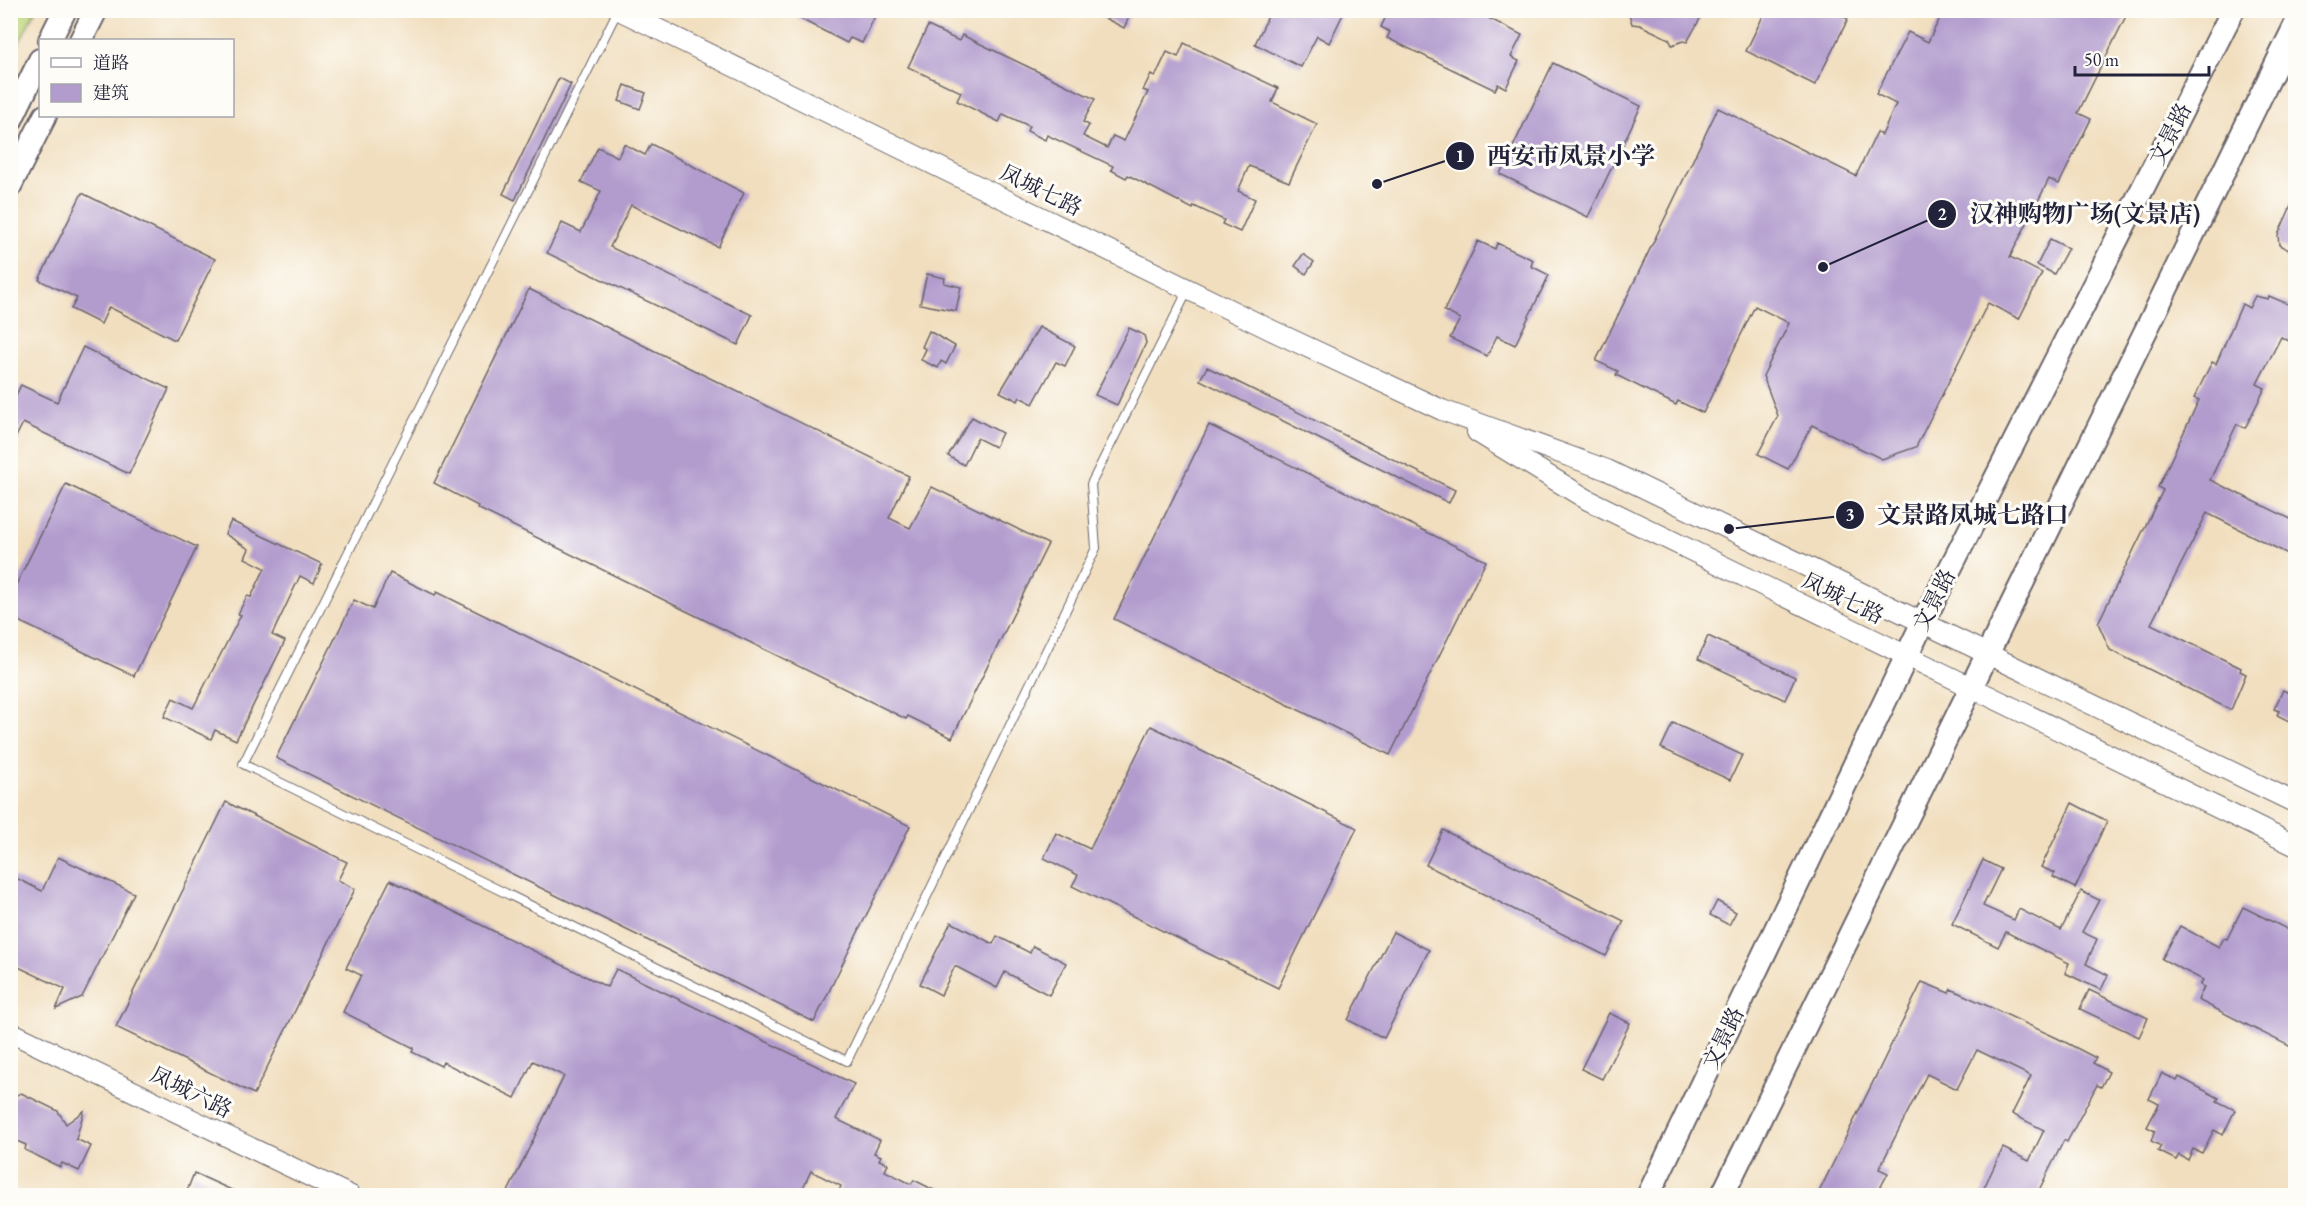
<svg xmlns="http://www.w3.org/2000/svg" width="2306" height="1206" font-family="'EB Garamond','Noto Serif SC',serif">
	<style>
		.green { fill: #bdd479; stroke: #707b5a; stroke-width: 1.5 }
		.building { fill: #b29cce }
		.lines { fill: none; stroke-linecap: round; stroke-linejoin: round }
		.service-casing { stroke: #6a6469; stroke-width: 10 }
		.tertiary-casing { stroke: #6a6469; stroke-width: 22 }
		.secondary-casing { stroke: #6a6469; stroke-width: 26 }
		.service { stroke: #fff; stroke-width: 8 }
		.tertiary { stroke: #fff; stroke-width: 20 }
		.secondary { stroke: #fff; stroke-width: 22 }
		.labels { text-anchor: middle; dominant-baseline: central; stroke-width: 6; stroke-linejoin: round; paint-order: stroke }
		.street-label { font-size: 22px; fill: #22223b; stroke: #fdfcf7 }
		.leader { fill: none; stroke: #22223b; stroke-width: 2 }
		.callout-dot { fill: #22223b; stroke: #fdfcf7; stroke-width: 2 }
		.mark-label { font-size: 18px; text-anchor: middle; font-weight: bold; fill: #fff }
		.callout-label { font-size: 24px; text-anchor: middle; font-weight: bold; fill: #22223b; stroke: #fdfcf7; stroke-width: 6; stroke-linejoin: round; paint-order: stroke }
	</style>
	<rect width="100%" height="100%" fill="#fdfcf7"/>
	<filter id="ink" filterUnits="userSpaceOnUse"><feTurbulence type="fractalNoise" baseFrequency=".0167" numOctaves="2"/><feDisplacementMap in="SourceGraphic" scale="12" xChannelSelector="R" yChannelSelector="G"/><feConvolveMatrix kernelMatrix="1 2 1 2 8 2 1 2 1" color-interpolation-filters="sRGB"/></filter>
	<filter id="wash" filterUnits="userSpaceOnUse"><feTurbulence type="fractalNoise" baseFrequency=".008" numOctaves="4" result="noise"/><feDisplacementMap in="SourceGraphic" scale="24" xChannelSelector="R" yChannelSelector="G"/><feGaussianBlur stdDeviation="1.35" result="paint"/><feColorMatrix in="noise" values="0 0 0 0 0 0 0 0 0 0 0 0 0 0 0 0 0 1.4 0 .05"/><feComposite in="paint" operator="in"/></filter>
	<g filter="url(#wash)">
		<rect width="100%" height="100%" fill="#f1debe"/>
		<!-- green -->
		<polygon class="green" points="11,10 35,11 11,59 10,11"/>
		<g id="blocks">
			<!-- building -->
			<g class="building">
				<polygon points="783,10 878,10 862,43 850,38 847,43"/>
				<polygon points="1089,10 1132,10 1124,28"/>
				<polygon points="1271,10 1345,10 1329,43 1317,36 1301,67 1255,44"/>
				<polygon points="1389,10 1473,10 1522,35 1511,57 1519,61 1506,88 1498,84 1495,90 1387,38 1390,32 1381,27"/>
				<polygon points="1628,10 1705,10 1687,42 1683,41 1672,45 1669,39 1640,25 1632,24"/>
				<polygon points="1766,10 1831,10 1848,19 1815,85 1746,51"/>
				<polygon points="1944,10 2129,10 2078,113 2091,119 2059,184 2049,179 2010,257 2042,273 2019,319 1988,303 1916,447 1882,459 1812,425 1788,469 1758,454 1778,416 1763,376 1789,323 1755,306 1703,413 1678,401 1676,405 1616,375 1618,371 1596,361 1718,108 1856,176 1877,132 1882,135 1896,104 1876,94 1908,32 1928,42"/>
				<polygon points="928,26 959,41 962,35 1095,99 1083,122 1089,125 1083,136 1107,148 1113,136 1124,141 1148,92 1143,90 1151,74 1155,77 1167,52 1178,57 1184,43 1278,88 1272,102 1317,124 1289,182 1249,166 1238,191 1255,199 1240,232 1222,224 1224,220 1194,206 1193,209 1128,175 1126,178 1111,170 1113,166 1047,135 1045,140 1027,131 1029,126 1003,114 999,122 957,101 961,92 908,67"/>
				<polygon points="1553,63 1641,106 1588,217 1500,174"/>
				<polygon points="559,78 571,84 515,200 503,194"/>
				<polygon points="625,85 646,93 640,109 619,101"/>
				<polygon points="624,144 645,155 651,144 744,193 718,247 631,205 610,247 752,315 738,345 547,253 562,223 581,232 601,191 581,182 598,147 618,157"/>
				<polygon points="82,193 215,259 175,340 109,307 101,324 71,309 77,298 39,280"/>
				<polygon points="2295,197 2295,253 2279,245 2278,235"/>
				<polygon points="2050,239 2068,248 2054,274 2037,265"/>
				<polygon points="1478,241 1495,249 1497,243 1533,260 1531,266 1549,275 1515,345 1497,336 1487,356 1450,338 1460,319 1444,311"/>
				<polygon points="1303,254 1314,262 1306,274 1295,266"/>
				<polygon points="927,274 945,278 944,283 961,287 956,311 920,304"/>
				<polygon points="529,289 909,476 889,518 910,528 932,487 1048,544 952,738 908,716 906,719 477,508 478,506 434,483"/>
				<polygon points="2255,296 2268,299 2269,296 2295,307 2295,344 2281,337 2257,384 2265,388 2245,428 2237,424 2210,480 2295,521 2295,544 2290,555 2207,513 2151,624 2241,668 2240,671 2246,674 2231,710 2110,650 2098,623 2163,490 2158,487 2199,400 2194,398 2212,362 2216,364 2242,304 2249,308"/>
				<polygon points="1039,327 1075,346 1065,366 1056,362 1033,404 1020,397 1018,401 1000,392"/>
				<polygon points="1129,328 1144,335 1146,343 1117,405 1095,395"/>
				<polygon points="929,331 955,346 946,364 941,361 938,368 921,360 926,349 922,347"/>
				<polygon points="83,347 169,389 129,474 23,423 10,449 10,407 21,385 57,402"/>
				<polygon points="1207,367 1455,490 1449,503 1200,380"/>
				<polygon points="972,417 1002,433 995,447 977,438 964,465 948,456"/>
				<polygon points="1209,425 1486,561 1390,755 1114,619"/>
				<polygon points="66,484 197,547 134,676 10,617 10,597"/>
				<polygon points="231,521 322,564 314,583 300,576 272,635 285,641 236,740 215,730 211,739 164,717 173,698 193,708 241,615 238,614 247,596 251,597 265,568 245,558 249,549 225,534"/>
				<polygon points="390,573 435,595 437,592 910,826 814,1022 276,758 354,600 373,609"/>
				<polygon points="1708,636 1795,677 1785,700 1698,659"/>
				<polygon points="2283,690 2295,696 2295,724 2277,715 2279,711 2274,709"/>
				<polygon points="1673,723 1742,755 1730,780 1661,748"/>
				<polygon points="1151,726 1357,828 1278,988 1072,886 1078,875 1044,858 1056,833 1090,849"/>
				<polygon points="226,802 347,862 338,880 355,889 254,1094 116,1027"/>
				<polygon points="2072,803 2107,821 2075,888 2053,877 2055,873 2041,867"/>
				<polygon points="1443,830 1624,921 1606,956 1426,865"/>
				<polygon points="58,857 134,893 82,997 56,1009 65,989 10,963 10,875 42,891"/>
				<polygon points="1983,860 2001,869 1983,906 2014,920 2019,909 2061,930 2081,891 2099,900 2082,932 2097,939 2086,964 2108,975 2101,990 2065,973 2069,963 2006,932 1998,947 1952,924"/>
				<polygon points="390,880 607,987 616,969 854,1084 836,1119 880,1140 874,1153 881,1156 879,1160 888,1164 885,1171 911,1184 914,1180 946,1196 837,1196 841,1186 811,1171 799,1196 506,1196 564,1076 533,1061 515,1098 443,1062 441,1066 412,1052 414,1048 343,1012 361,975 346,968"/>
				<polygon points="1717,901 1736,912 1729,925 1710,915"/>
				<polygon points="2243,907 2295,933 2295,1049 2198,1000 2204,987 2200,985 2203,980 2162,959 2180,926 2219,947 2224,938 2227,939"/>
				<polygon points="951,922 993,944 997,936 1030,953 1033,946 1066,963 1049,995 1005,972 997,988 955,966 941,995 920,984"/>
				<polygon points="1393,932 1429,950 1384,1038 1348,1020"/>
				<polygon points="1922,982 1949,993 1951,989 2057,1038 2096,1058 2093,1063 2109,1072 2101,1087 2097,1085 2067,1142 2064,1140 2036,1196 1980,1196 2003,1148 2029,1161 2044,1130 2012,1114 2031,1076 1977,1050 1957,1089 1927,1074 1879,1169 1888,1173 1876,1196 1817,1196"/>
				<polygon points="2089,990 2148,1018 2139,1037 2080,1009"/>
				<polygon points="1609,1013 1630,1023 1602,1079 1581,1069"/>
				<polygon points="2162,1073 2177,1081 2179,1077 2219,1098 2217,1101 2235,1110 2223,1135 2214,1130 2202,1153 2193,1149 2188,1160 2179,1155 2176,1160 2158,1151 2161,1146 2151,1141 2155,1131 2147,1127 2159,1104 2149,1099"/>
				<polygon points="21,1093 58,1111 66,1124 84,1111 76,1139 91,1146 79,1171 62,1163 60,1167 25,1150 26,1145 10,1138 10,1098"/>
				<polygon points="194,1173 245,1196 185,1196"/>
			</g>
		</g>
	</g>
	<g filter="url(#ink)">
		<use href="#blocks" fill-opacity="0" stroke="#6a6469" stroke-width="1.5"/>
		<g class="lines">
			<!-- service casing -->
			<g class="service-casing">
				<polyline id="service" points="618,10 243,764 847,1061 1096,548 1091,484 1188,290"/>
			</g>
			<!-- tertiary casing -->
			<g class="tertiary-casing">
				<g id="tertiary">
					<polyline points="619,10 1271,330 1442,410 1607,470 2296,803"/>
					<polyline points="1477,432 1588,500 2296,846"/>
					<polyline points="10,1032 351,1196"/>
				</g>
			</g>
			<!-- secondary casing -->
			<g class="secondary-casing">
				<g id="secondary">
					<polyline points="50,40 65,10"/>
					<polyline points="81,40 96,10"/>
					<polyline points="10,122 40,60"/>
					<polyline points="10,186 45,116"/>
					<polyline points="1648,1196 1922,624 2233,10"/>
					<polyline points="1722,1196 2296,24"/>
				</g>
			</g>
			<!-- service -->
			<use href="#service" class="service"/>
			<!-- tertiary -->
			<use href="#tertiary" class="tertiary"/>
			<!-- secondary -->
			<use href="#secondary" class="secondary"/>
		</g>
	</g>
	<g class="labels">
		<!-- street labels -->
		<g class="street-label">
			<text transform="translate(2170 134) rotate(-63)">文景路</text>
			<text transform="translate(1041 190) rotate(26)">凤城七路</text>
			<text transform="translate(1843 598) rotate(26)">凤城七路</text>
			<text transform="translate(1934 600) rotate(-63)">文景路</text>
			<text transform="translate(1723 1038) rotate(-64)">文景路</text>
			<text transform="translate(191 1092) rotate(26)">凤城六路</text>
		</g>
	</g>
	<!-- callouts -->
	<path class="leader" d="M1377 184L1460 156M1823 267L1942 214M1729 529L1850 515"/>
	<g class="callout-dot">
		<circle cx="1377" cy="184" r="6"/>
		<circle cx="1823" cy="267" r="6"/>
		<circle cx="1729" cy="529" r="6"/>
		<circle cx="1460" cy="156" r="15"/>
		<circle cx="1942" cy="214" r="15"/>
		<circle cx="1850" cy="515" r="15"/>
	</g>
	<g class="mark-label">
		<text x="1460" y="162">1</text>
		<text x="1942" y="220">2</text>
		<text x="1850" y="521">3</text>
	</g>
	<g class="callout-label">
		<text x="1571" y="164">西安市凤景小学</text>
		<text x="2085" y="222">汉神购物广场(文景店)</text>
		<text x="1973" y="523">文景路凤城七路口</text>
	</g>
	<!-- margin -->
	<rect width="2306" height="1206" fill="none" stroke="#fdfcf7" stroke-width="36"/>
	<!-- legend -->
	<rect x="39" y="39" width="195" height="78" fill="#fdfcf7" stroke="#a5a5ac" stroke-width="1.5"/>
	<rect x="51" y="58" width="30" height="9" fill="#ffffff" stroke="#a5a5ac" stroke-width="1.5"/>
	<text x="93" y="69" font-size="18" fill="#22223b">道路</text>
	<rect x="51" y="84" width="30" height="18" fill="#b29cce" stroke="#a5a5ac" stroke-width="1.5"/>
	<text x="93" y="99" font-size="18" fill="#22223b">建筑</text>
	<!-- scale -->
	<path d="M2075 66v9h134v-9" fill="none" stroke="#22223b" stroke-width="3"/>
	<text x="2084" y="66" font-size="18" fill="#22223b" stroke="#fdfcf7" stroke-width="4.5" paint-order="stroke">50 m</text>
</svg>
